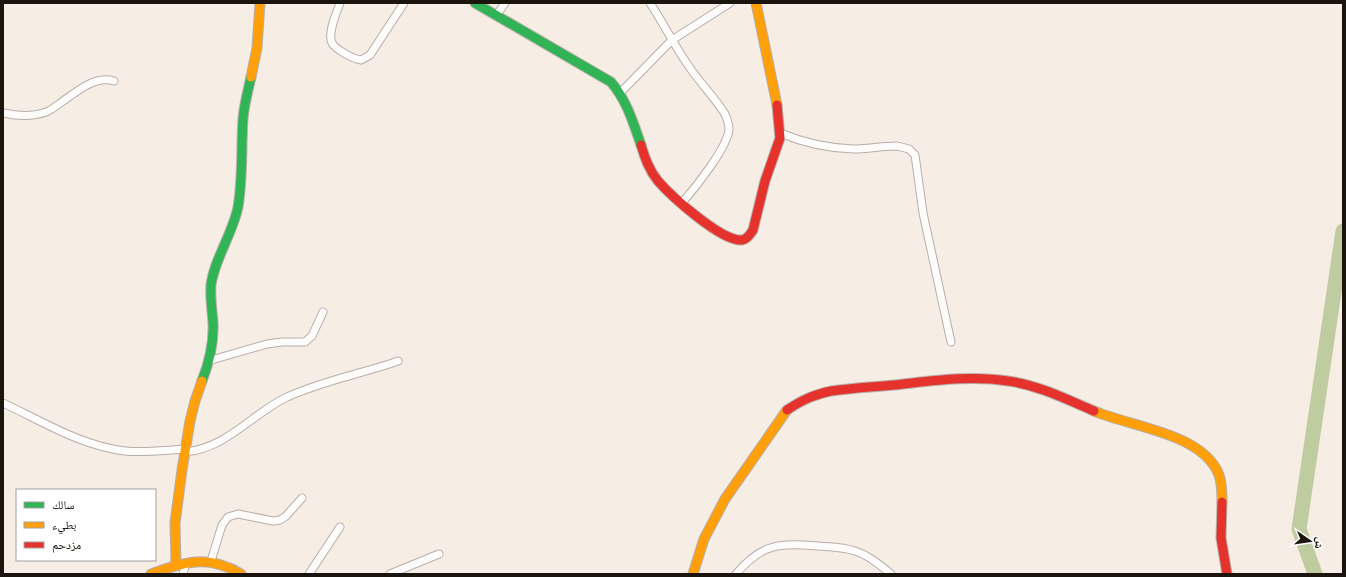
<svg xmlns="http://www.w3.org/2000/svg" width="1346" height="577" font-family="Raleway,'Noto Naskh Arabic',sans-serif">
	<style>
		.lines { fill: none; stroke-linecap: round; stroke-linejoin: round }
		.river { stroke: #bfcca0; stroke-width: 15 }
		.street-casing { stroke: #b7afa8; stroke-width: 9 }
		.fast-casing { stroke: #b7afa8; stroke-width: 11 }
		.slow-casing { stroke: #b7afa8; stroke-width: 11 }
		.jam-casing { stroke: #b7afa8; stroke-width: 11 }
		.street { stroke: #fefcfb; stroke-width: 7 }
		.fast { stroke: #30b455; stroke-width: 9 }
		.slow { stroke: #ff9f0a; stroke-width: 9 }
		.jam { stroke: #e5322d; stroke-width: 9 }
	</style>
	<rect width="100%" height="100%" fill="#f6ede5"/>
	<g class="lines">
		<!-- river -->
		<polyline class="river" points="1315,574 1299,529 1343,231"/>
		<!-- street casing -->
		<g class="street-casing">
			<g id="street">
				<path d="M340,3C337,12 327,33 332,43C334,47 339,50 344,53C349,56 354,59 361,60L370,55L404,3"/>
				<path d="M650,3C664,24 675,47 690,68C701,84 715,98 725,114C727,119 729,123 729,129C728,147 695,188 682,203"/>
				<polyline points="496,16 505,3"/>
				<polyline points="621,92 672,40 730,3"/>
				<path d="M3,113C17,116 32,117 46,112C51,110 55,107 59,104C75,93 94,75 114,81"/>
				<path d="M780,133C804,143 827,148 853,149C868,149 882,146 897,146L909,149L915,155L923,213L951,342"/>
				<polyline points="208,361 267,344 282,342 305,342 312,336 323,312"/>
				<path d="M3,403C42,421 81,446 125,451C145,453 166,450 186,449"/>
				<path d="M185,452C225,449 251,415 285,398C321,381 361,374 398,361"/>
				<polyline points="211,561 222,525 228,517 238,514 273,521 280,520 286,516 302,498"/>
				<polyline points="183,574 186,563"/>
				<polyline points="309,574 340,527"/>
				<polyline points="390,574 439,554"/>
				<path d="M736,574C762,543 780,543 818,546C830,547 843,547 855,551C868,555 880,565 891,574"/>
			</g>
		</g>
		<!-- fast casing -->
		<g class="fast-casing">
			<g id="fast">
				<path d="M475,3L611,82C627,101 633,122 641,145"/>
				<path d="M202,381C209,363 214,342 213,322C212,310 210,297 211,285C214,260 233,233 238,207C243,178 241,148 243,119C244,105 248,91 251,77"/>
			</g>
		</g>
		<!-- slow casing -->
		<g class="slow-casing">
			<g id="slow">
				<polyline points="756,3 777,105"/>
				<polyline points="251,77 257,48 260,3"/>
				<path d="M1094,411C1131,427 1203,433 1219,475C1222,483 1222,493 1222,502"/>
				<polyline points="176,565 175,523 182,470 190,421 195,401 202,381"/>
				<path d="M151,574C185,562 208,554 241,574"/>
				<polyline points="693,574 704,539 725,499 787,410"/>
			</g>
		</g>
		<!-- jam casing -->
		<g class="jam-casing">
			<g id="jam">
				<path d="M641,145C645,158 649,170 658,181C671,196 722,242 742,240C748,239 750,234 753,230L765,181L780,138L777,105"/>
				<path d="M787,410C802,400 813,395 831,391C852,388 874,387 895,385C932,381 970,375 1008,381C1038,385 1066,399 1094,411"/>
				<polyline points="1222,502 1221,538 1227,574"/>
			</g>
		</g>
		<!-- street -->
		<use href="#street" class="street"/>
		<!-- fast -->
		<use href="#fast" class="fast"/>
		<!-- slow -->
		<use href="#slow" class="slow"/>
		<!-- jam -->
		<use href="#jam" class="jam"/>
	</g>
	<!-- border -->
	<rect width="1346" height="577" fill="none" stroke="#1c150e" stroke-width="8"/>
	<!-- legend -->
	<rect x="16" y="489" width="140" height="72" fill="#ffffff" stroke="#a4a19f"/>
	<rect x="24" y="502" width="20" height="6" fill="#30b455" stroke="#a4a19f"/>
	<text x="52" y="509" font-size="12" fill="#1c150e">سالك</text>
	<rect x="24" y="522" width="20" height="6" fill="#ff9f0a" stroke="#a4a19f"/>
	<text x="52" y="529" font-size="12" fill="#1c150e">بطيء</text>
	<rect x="24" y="542" width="20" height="6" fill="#e5322d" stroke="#a4a19f"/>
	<text x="52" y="549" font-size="12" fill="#1c150e">مزدحم</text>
	<!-- north arrow -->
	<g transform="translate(1310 541) rotate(103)" stroke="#ffffff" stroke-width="3" paint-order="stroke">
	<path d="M0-3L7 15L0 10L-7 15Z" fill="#1c150e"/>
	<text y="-6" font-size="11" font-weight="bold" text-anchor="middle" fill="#1c150e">ش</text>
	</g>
</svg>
